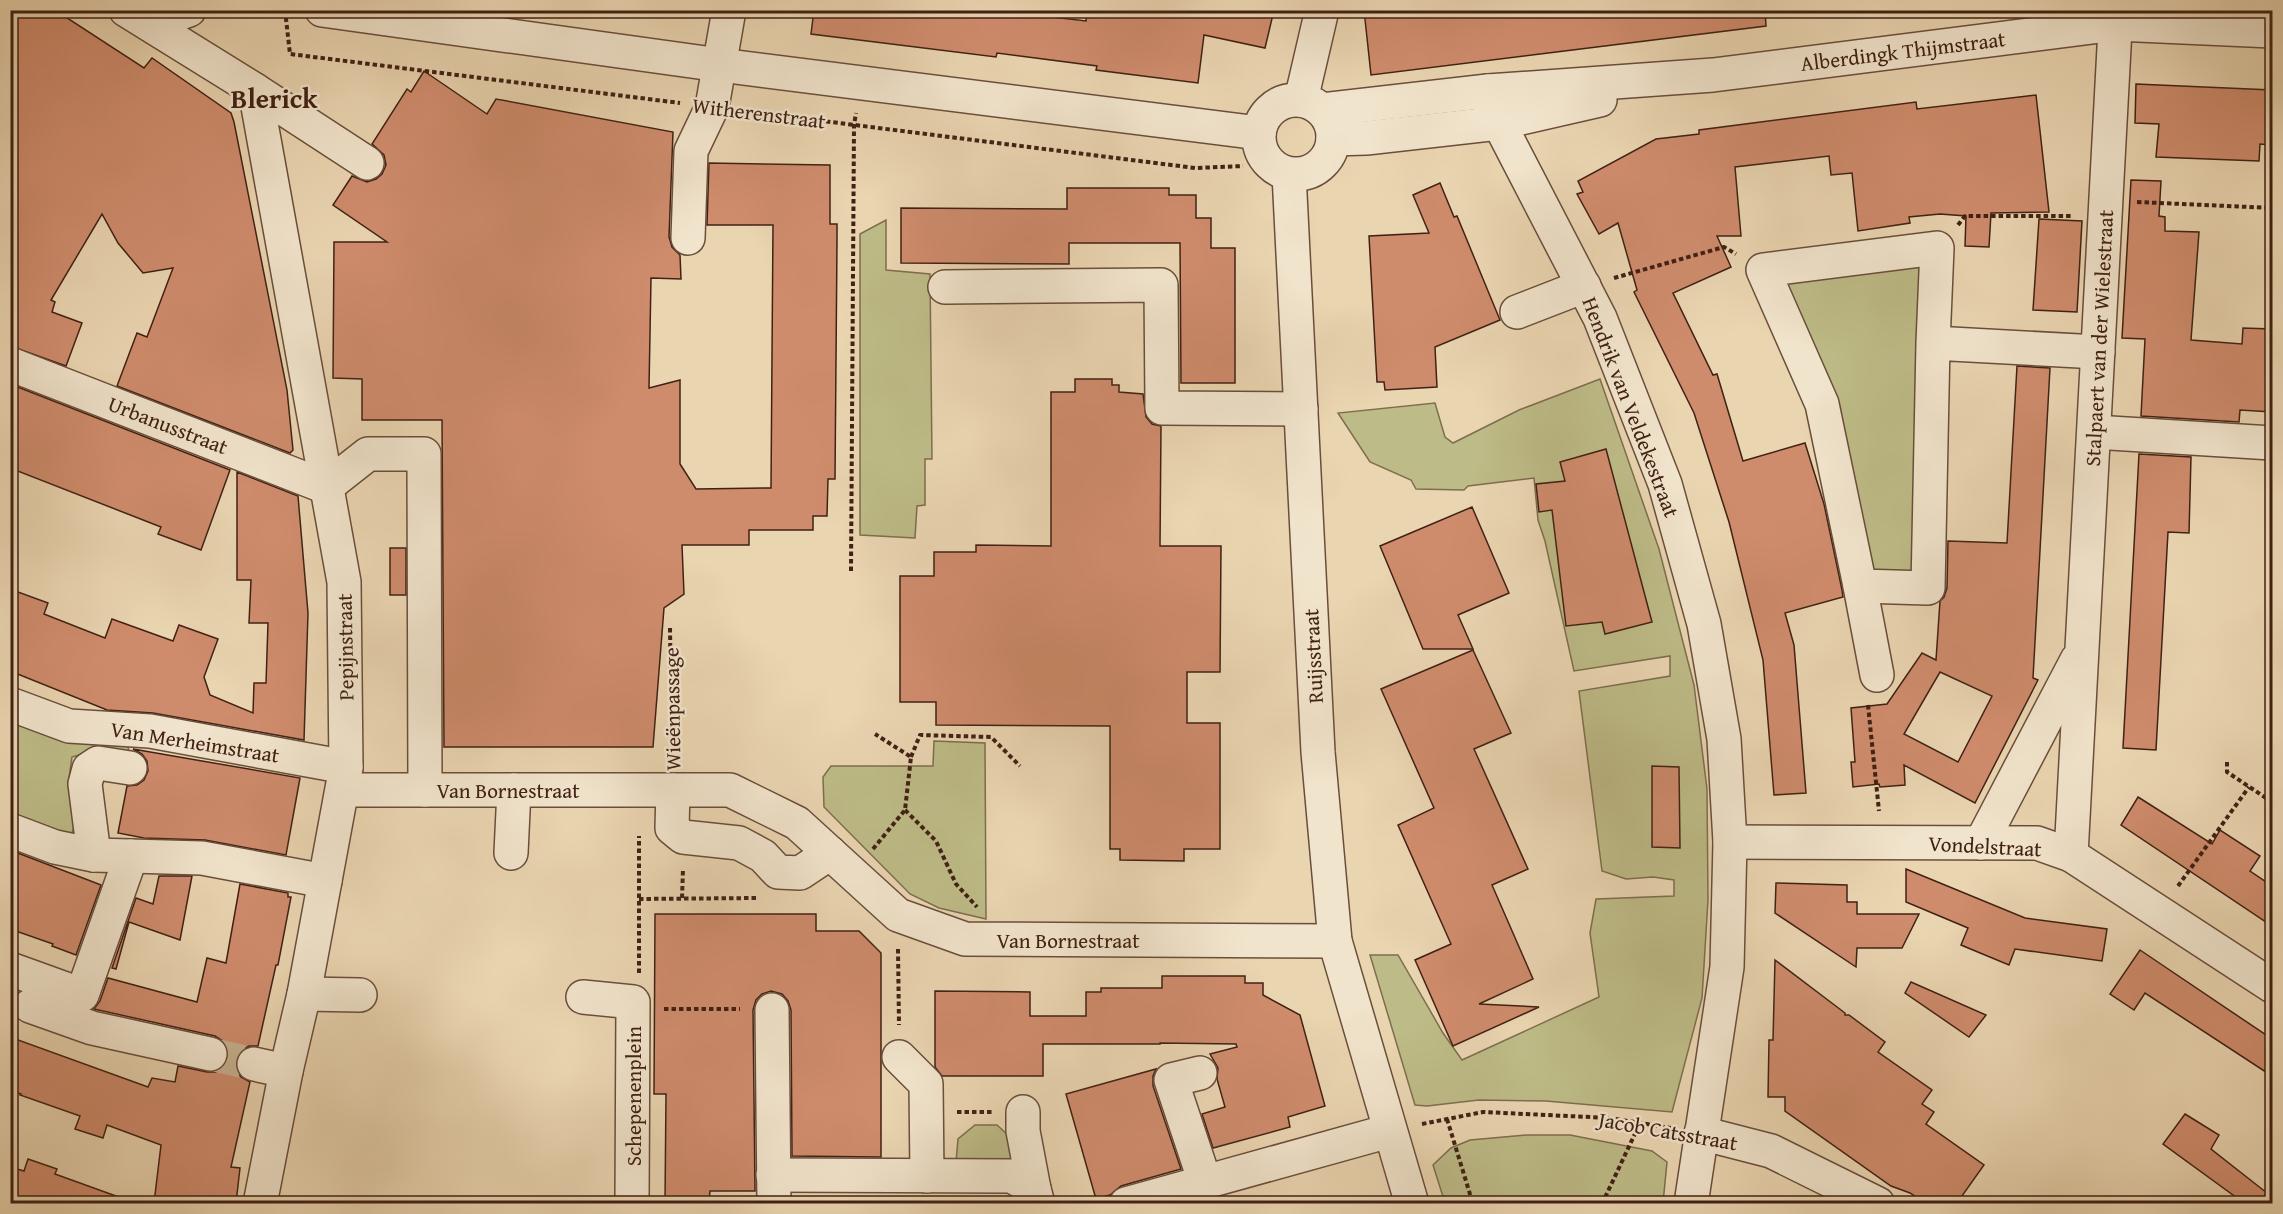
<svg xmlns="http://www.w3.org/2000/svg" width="2283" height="1214" font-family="'Gentium Book Plus',serif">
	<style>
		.green { fill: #bdbb87; stroke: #7e6e4e; stroke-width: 1.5 }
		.building { fill: #cf8c6d; stroke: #402114; stroke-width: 1.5; fill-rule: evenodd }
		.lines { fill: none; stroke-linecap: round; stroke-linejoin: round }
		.minor-tunnel { stroke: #c8b192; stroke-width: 33; stroke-dasharray: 33 16; stroke-linecap: butt }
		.minor-casing { stroke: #6a4e3b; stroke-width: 36 }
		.path { stroke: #402114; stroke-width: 4; stroke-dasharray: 4.5 3; stroke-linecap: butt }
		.minor { stroke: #f1e4cc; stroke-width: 33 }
		.labels { text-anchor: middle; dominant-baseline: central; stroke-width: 5; stroke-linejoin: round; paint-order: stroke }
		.street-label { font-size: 21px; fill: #402114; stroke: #f1e4cc }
		.district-label { font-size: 27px; font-weight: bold; fill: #402114; stroke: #f1e4cc }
	</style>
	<rect width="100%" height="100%" fill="#ead5b1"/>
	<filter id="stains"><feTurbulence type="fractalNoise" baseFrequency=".00333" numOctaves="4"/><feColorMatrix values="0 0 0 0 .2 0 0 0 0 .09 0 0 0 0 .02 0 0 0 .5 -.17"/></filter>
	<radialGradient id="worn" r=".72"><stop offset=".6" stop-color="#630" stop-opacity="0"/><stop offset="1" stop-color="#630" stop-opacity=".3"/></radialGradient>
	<!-- green -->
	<g class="green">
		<polygon points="886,220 886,270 930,274 932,459 925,459 925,505 917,506 915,538 860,535 860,234"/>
		<polygon points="1912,258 1926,270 1921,571 1862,570 1782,273"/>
		<polygon points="1600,379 1659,549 1694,685 1707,789 1708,900 1702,998 1672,1112 1546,1101 1479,1100 1427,1106 1415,1105 1370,955 1398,955 1443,1033 1462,1060 1599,997 1590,933 1596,899 1674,896 1674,880 1653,877 1626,879 1602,871 1579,691 1670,676 1670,656 1574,671 1545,541 1538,520 1534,478 1468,486 1464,490 1416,489 1411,480 1370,462 1338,413 1435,403 1445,437 1453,443 1519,410"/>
		<polygon points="10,716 126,739 129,751 89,752 72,757 68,785 76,823 71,835 11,818"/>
		<polygon points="934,741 985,743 986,919 939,908 910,894 824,807 823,777 831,766 933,766"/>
		<polygon points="975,1125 997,1125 1009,1136 1011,1161 956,1162 958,1139"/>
		<polygon points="1526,1135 1570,1135 1652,1151 1667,1162 1663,1203 1445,1203 1433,1165 1451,1148 1470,1140"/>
	</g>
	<!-- building -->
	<g class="building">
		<polygon points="10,10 55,10 144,68 152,58 231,113 234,122 287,390 293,450 290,453 117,386 137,333 147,337 173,268 143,273 118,243 102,214 51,300 55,302 52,312 82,323 66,366 10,346"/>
		<polygon points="814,10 960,10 1002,16 1002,11 1086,21 1087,10 1274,10 1265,48 1204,35 1198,83 1096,70 1097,66 997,53 996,57 811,34"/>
		<polygon points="1364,10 1765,10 1766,26 1371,75"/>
		<polygon points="424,71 487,114 496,99 673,132 669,237 672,247 680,255 681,279 651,278 649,388 680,380 680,464 696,489 771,488 773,225 707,225 709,163 830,165 830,224 837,224 837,241 835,479 828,479 827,516 813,516 813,530 749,530 749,545 682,545 684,594 664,608 653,747 444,747 442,420 362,420 362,379 333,378 334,242 387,242 333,205 352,176 367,182 376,179 382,174 386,165 384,155 372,144 407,89 411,92"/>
		<polygon points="2136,84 2272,90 2272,145 2260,144 2259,161 2156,157 2159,124 2135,123"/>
		<polygon points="2036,95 2049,212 1991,213 1989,247 1965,246 1966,216 1940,214 1909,217 1910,223 1858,231 1852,173 1831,175 1829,156 1735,167 1741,236 1717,236 1731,267 1673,293 1713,375 1717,374 1743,461 1805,443 1824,504 1842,590 1843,597 1785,613 1794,645 1806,793 1774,795 1763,660 1729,522 1694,413 1634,292 1637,290 1618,223 1599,234 1577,194 1583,192 1578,181 1656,139 1699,134 1699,130 1916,102 1917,109"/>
		<polygon points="2131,180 2161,181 2159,216 2165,217 2165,231 2199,232 2191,340 2242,344 2243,328 2272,329 2272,412 2240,410 2239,422 2141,416 2145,339 2122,338"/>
		<polygon points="1440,183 1454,217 1457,216 1500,320 1435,347 1437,387 1385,390 1384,382 1377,382 1369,236 1429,233 1413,195"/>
		<polygon points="1067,188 1169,188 1169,195 1196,195 1196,218 1211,218 1211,248 1235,248 1235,383 1181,383 1180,243 1069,243 1069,264 901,263 901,208 1067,209"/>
		<polygon points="2039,219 2082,221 2077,312 2033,310"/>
		<path d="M2017,366L2050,368L2033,678L2038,680L1975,803L1904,765L1905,785L1880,787L1879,784L1853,787L1851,762H1855L1851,708L1887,704L1922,653L1936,660L1940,601L1944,597L1947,588L1948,541L2007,543ZM1940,672L1992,696L1958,762L1904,734Z"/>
		<polygon points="1075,379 1112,379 1112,385 1119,385 1119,392 1143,394 1146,417 1152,424 1161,426 1160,546 1221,546 1220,672 1187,672 1187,723 1220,723 1220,849 1184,849 1184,861 1120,860 1120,849 1110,849 1110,726 936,725 936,702 900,702 900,576 934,576 934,552 976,552 976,545 1051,546 1051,392 1075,392"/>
		<polygon points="10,384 230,470 201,550 158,534 161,527 10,468"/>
		<polygon points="1606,449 1652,622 1605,634 1602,622 1566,626 1552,510 1539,512 1536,484 1565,481 1560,462"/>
		<polygon points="2139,454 2191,457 2189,533 2168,532 2156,750 2123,748"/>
		<polygon points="237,472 298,496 308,613 304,740 153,713 107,710 10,671 10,589 48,603 44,614 105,638 112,619 173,641 179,625 218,639 204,677 210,695 253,713 254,683 266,683 268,623 249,623 251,580 237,580"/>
		<polygon points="1472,507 1509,593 1458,615 1473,649 1423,649 1380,546"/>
		<rect x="390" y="548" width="16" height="47"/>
		<polygon points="1473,650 1511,733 1474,749 1528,869 1492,885 1533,979 1479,1004 1539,1007 1453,1046 1415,960 1451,944 1398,825 1434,808 1381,689"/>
		<polygon points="133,749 300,778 286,855 205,840 144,838 118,833 127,786 137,785 144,780 148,771 147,761 142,754"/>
		<polygon points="1652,766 1679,767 1680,848 1652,847"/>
		<polygon points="2138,797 2212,844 2220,830 2260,856 2250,871 2272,886 2272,926 2121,825"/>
		<polygon points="10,850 101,885 76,955 52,946 53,944 10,929"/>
		<polygon points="1906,869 2025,918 2107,929 2102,961 2015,949 2009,965 1961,945 1968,928 1906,902"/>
		<polygon points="159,876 192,876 180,940 129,922 116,969 112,968 136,898 153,904"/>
		<polygon points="1776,883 1847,885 1847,902 1857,902 1857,914 1919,914 1902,948 1857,948 1856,967 1775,913"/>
		<polygon points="240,884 288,893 288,897 291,897 278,965 276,965 258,1046 249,1046 241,1051 236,1061 236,1069 241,1077 250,1082 231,1167 240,1168 236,1203 154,1203 161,1145 107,1125 103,1138 75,1129 80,1116 20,1095 21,1094 10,1090 10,1037 148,1087 152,1078 175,1082 178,1066 207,1072 216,1072 223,1067 228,1059 228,1049 223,1041 215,1036 94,1009 100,1001 108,978 197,1002 207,958 226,963"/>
		<polygon points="655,914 816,914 816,931 859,931 881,953 881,1157 792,1156 791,1010 788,1001 782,994 771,991 762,994 756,1000 753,1010 755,1191 710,1191 709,1203 665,1203 666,1094 654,1094"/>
		<polygon points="2140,950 2272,1039 2272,1076 2145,993 2134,1010 2110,994"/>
		<polygon points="1775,960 1845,1013 1845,1015 1849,1015 1885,1042 1878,1052 1932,1090 1922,1104 1934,1112 1926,1124 1984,1165 1957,1203 1925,1203 1910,1193 1891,1186 1785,1111 1785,1097 1768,1097 1769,1040 1773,1040"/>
		<polygon points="1162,976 1245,976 1245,983 1263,983 1263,995 1300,1015 1325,1106 1288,1117 1290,1127 1213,1148 1202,1114 1225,1107 1217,1079 1218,1068 1210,1054 1237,1047 1236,1044 1160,1043 1160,1044 1043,1044 1043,1076 942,1076 935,1067 935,991 1030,992 1030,1016 1086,1016 1086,992 1101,992 1101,988 1162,988"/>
		<polygon points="1911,982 1986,1015 1969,1037 1905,993"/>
		<polygon points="1156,1069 1153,1076 1153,1086 1181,1169 1121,1186 1110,1195 1096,1199 1066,1094"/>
		<polygon points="2185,1114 2219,1135 2211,1149 2267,1193 2258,1203 2244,1203 2163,1144"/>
		<polygon points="28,1159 57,1169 55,1174 127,1200 126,1203 10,1203 10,1167 24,1171"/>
	</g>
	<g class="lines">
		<!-- minor-tunnel -->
		<polyline class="minor-tunnel" points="210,1054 254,1064"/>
		<!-- minor casing -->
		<g class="minor-casing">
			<g id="minor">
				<polyline points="126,10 255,90 367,163"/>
				<polyline points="322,10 720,65 1259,133"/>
				<polyline points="150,24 189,10"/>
				<polyline points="255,90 344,582 346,767 304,994 286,1071 260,1204"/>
				<polyline points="1488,91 1499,123 1600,318 1665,484 1704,624 1724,739 1730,842 1727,967 1691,1204"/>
				<polyline points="1301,100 1322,10"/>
				<circle cx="1296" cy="137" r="37"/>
				<polyline points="1322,110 1488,91 1713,75 2116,24 2272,31"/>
				<polyline points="1333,139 1366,138 1499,123 1600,100"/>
				<polyline points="1289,174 1318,752 1335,941 1412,1204"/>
				<polyline points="688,238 691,151 712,107 729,10"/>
				<polyline points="945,287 1161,285 1162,408 1301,409"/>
				<polyline points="1517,312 1584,286"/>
				<polyline points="1933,343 1928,588 1860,586 1822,404 1763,270 1937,248 1933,343 2098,352"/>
				<polyline points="10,364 326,487"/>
				<polyline points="2094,432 2272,443"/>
				<polyline points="326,487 368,454 424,454 425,790"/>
				<polyline points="1860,586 1877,675"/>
				<polyline points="10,704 69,726 150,731 346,767"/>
				<polyline points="343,790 730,790 797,823 898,915 965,939 1335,941"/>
				<polyline points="673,790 672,828 683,837 739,843 763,856 778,872 800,873 830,853"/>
				<polyline points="10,830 55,847 94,855 202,858 325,881"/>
				<polyline points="1730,842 2037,843 2071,855 2272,986"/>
				<polyline points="1981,843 2077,660"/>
				<polyline points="511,853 514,790"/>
				<polyline points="94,855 85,784 89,769 98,763 130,768"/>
				<polyline points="2071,855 2116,10"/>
				<polyline points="10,969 82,995 131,856"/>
				<polyline points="304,994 360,995"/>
				<polyline points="583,997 633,1002 632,1204"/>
				<polyline points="30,1006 92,1028 210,1054"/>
				<polyline points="772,1010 774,1204"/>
				<polyline points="899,1057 926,1084 927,1176"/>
				<polyline points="254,1064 286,1071"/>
				<polyline points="1200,1073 1171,1080 1205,1182"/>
				<polyline points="1023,1112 1023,1131 1034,1189"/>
				<polyline points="1701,1133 1771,1151 1878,1204"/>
				<polyline points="773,1175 1012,1176 1034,1189 1038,1204"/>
				<polyline points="1126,1204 1389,1131"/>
			</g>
		</g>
		<!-- path -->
		<g class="path">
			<polyline points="285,10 290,54 680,103"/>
			<polyline points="744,111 1195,168 1243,166"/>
			<polyline points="2137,202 2272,208"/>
			<polyline points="1958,225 1965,216 2072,216"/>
			<polyline points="1614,278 1724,247 1736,254"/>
			<polyline points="851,571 854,125 856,113"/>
			<polyline points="670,628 672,760"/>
			<polyline points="1868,705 1879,811"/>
			<polyline points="911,757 920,735 991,737 1020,766"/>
			<polyline points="2227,762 2227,772 2272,802"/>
			<polyline points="905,810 936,841 956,884 977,907"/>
			<polyline points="873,849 905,810 911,757 875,734"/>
			<polyline points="2178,886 2249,787"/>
			<polyline points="682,898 683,869"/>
			<polyline points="639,899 758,898"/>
			<polyline points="898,949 899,1025"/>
			<polyline points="639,973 639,836"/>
			<polyline points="664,1009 740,1009"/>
			<polyline points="957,1112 992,1112"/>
			<polyline points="1447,1119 1473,1204"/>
			<polyline points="1422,1124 1483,1112 1610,1118 1671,1128"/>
			<polyline points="1602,1204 1640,1123"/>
		</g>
		<!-- minor -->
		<use href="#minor" class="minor"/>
	</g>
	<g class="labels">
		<!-- street labels -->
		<g class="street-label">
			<text transform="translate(1903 51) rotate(-7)">Alberdingk Thijmstraat</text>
			<text transform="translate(759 113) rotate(7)">Witherenstraat</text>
			<text transform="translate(2099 338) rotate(-87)">Stalpaert van der Wielestraat</text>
			<text transform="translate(1631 407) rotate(69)">Hendrik van Veldekestraat</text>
			<text transform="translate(168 425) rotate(21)">Urbanusstraat</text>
			<text transform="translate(345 647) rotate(-91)">Pepijnstraat</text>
			<text transform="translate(1313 656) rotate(-93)">Ruijsstraat</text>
			<text transform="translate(672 709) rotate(-91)">Wieënpassage</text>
			<text transform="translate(195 742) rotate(9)">Van Merheimstraat</text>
			<text x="508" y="790">Van Bornestraat</text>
			<text transform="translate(1985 846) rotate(3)">Vondelstraat</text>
			<text x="1068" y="940">Van Bornestraat</text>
			<text transform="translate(633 1096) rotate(-90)">Schepenenplein</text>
			<text transform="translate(1668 1131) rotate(10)">Jacob Catsstraat</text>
		</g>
		<!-- district labels -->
		<g class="district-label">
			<text x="274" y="98">Blerick</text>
		</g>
	</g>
	<!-- margin -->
	<rect width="2283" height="1214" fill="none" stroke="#ead5b1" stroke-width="36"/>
	<rect x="12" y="12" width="2259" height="1190" fill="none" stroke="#402114" stroke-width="3"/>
	<rect x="18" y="18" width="2247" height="1178" fill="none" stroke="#402114" stroke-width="1.5"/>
	<rect width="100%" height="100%" filter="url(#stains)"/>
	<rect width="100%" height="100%" fill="url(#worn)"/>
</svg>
